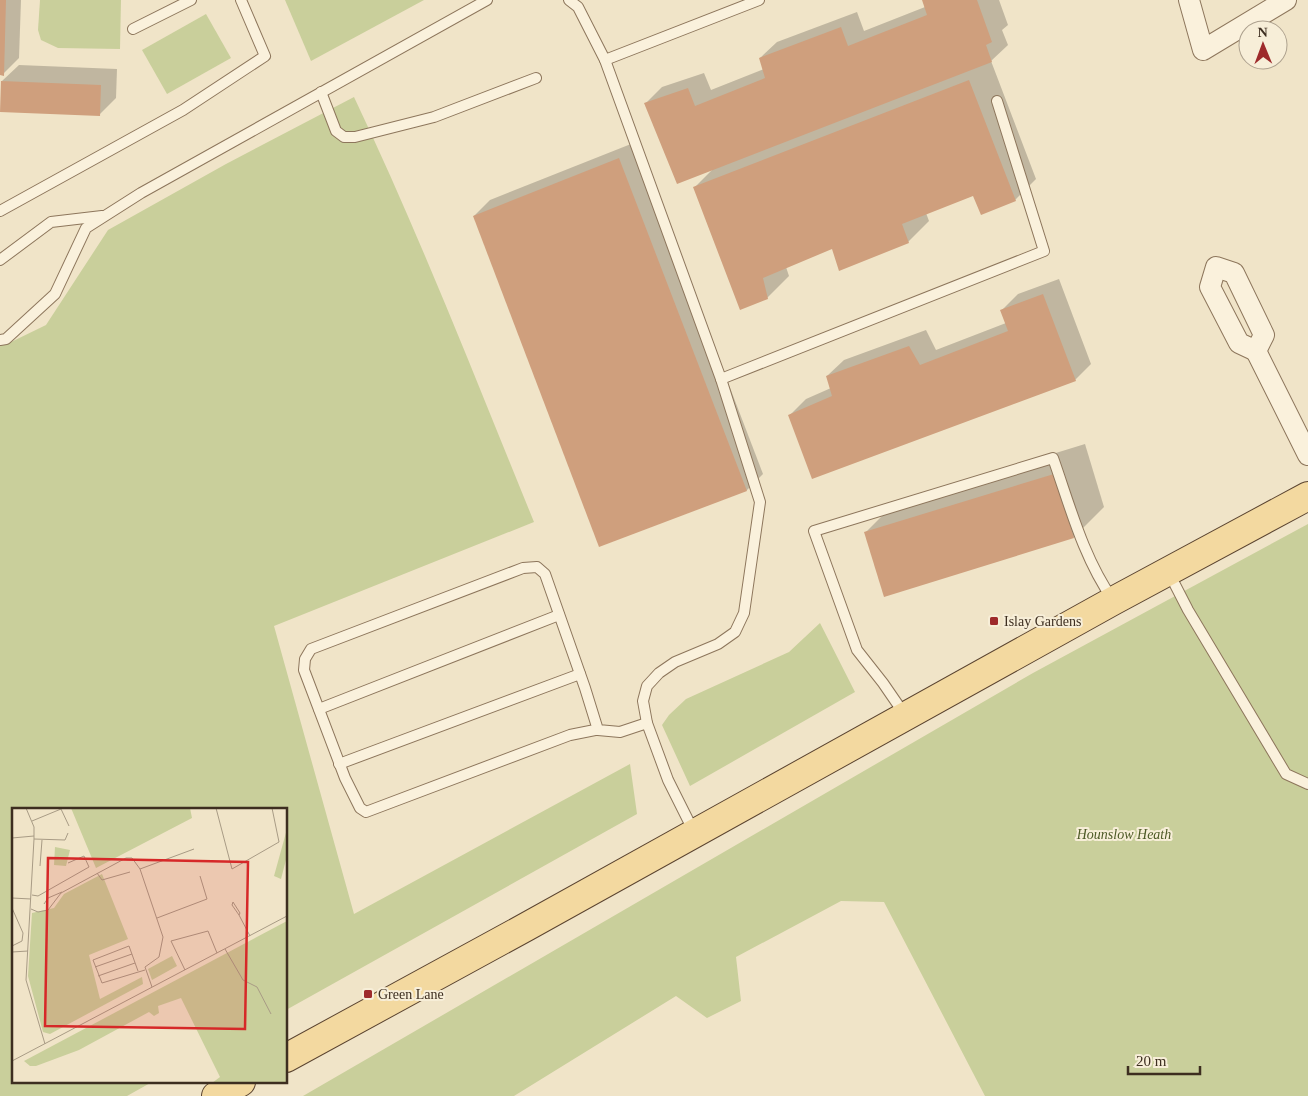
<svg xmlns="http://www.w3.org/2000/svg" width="1308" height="1096" font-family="'Times New Roman',serif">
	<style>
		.green { fill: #c9cf9b }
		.shadow { fill: #0003 }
		.building { fill: #cf9f7d }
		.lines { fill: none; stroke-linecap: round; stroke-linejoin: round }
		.lane-casing { stroke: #8d765c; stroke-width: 12 }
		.street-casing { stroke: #8d765c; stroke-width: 22 }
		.primary-casing { stroke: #5b4430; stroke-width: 30 }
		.lane { stroke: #faf1dc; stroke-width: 10 }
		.street { stroke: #faf1dc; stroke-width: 20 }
		.primary { stroke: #f3d9a0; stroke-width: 28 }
		.poi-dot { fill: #9e2a2b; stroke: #f7eed8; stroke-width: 2 }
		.labels { text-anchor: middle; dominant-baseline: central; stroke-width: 4; stroke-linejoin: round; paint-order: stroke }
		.poi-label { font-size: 14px; fill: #3d2e20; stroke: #f7eed8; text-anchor: start }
		.park-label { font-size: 14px; font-style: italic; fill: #4d5a26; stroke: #f7eed8 }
		.inset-road { fill: none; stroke: #a89b85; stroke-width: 1 }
		.view { fill: #d62828; fill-opacity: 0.15; stroke: #d62828; stroke-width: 2.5 }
		.inset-edge { fill: none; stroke: #3d2e20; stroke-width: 2.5 }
	</style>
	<rect width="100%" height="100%" fill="#f0e4c8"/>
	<!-- green -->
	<g class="green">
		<polygon points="40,0 121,0 120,49 58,48 41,40 38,30"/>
		<polygon points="285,0 424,0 311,61"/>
		<polygon points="206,14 231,58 167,94 142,50"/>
		<path d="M354,97C420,236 476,380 534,522L274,626L354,914L630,764L637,814L286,1010V810H14V1082H152L127,1096H0V337L7,344L46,325L108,230L226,164Z"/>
		<polygon points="1308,524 1308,1096 985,1096 884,902 841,901 736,957 741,1001 707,1018 676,996 514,1096 303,1096 1033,673"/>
		<polygon points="820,623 855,692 690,786 662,725 669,715 686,699 789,652"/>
	</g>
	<!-- shadow -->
	<g class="shadow">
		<polygon points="0,0 21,0 19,58 3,74 0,74"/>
		<polygon points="923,0 999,0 1008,25 1002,30 1008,45 991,61 1036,179 1015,200 974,195 926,213 929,221 908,242 832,248 786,267 789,276 767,298 695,187 713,169 646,103 662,87 704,73 711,90 764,69 760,58 777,42 857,12 864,31 925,7"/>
		<polygon points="19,65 117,69 116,98 99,115 2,81"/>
		<polygon points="636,142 763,474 747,490 600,545 474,216 490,200"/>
		<polygon points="1059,279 1091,364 1075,380 790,415 806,399 831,388 827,376 844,360 926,330 936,350 1006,323 1001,311 1018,294"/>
		<polygon points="1085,444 1104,507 1074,537 885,595 866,532 896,502"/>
	</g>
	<!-- building -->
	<g class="building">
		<polygon points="0,0 6,0 4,76 0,75"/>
		<polygon points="922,0 977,0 992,42 986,45 992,62 677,184 644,103 688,88 695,106 765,78 759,58 841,27 848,46 927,15"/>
		<polygon points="969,80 1016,201 981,215 973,196 902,224 909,243 839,271 832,249 763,278 768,299 740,310 693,187"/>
		<polygon points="1,81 101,85 100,116 0,112"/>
		<polygon points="619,158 747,491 599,547 473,216"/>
		<polygon points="1043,294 1076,381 812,479 788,415 832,396 826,376 909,346 920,365 1008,331 1000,310"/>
		<polygon points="1054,474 1074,538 884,597 864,532"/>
	</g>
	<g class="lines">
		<!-- lane casing -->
		<g class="lane-casing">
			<g id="lane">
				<polyline points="569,0 578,7 605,60 721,379 760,502 744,613 735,632 718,644 675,662 659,673 647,686 643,701 647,723 668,780 694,832"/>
				<polyline points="133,29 191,0"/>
				<polyline points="605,60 759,0"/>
				<polyline points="321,92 336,131 344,137 355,137 434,117 536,78"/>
				<polyline points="0,211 183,110 265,56 241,0"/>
				<polyline points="0,260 51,222 102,216"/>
				<polyline points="0,340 6,339 55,294 86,228 141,193 487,0"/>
				<polyline points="721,379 1044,251 997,101"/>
				<polyline points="1169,573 1188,610 1286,774 1308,784"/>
				<polyline points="319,709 559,615"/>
				<path d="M905,715L883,683L857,650L814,531L1053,458C1070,506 1083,557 1113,600"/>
				<polyline points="598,730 585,688 545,574 537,567 523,568 311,649 305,659 304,670 345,778 360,808 366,812 570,735 595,730 598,730 620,732 647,723"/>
				<polyline points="339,764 580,674"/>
			</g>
		</g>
		<!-- street casing -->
		<g class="street-casing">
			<g id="street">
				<polyline points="1189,0 1203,50 1286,0"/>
				<polygon points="1216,267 1234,273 1264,335 1256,351 1239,343 1210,287"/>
				<polyline points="1256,351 1308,455"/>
			</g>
		</g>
		<!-- primary casing -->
		<g class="primary-casing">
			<g id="primary">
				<polyline points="286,1058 526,927 1113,601 1308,496"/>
				<polyline points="216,1096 241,1082"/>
			</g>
		</g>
		<!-- lane -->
		<use href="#lane" class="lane"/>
		<!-- street -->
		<use href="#street" class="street"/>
		<!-- primary -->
		<use href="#primary" class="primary"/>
	</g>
	<!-- markers -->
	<g class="poi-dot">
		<rect x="989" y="616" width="10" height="10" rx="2.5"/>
		<rect x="363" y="989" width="10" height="10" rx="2.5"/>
	</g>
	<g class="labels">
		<!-- poi labels -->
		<g class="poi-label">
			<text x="1004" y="621">Islay Gardens</text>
			<text x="378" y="994">Green Lane</text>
		</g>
		<!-- park labels -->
		<g class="park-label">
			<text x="1124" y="834">Hounslow Heath</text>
		</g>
	</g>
	<!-- overview -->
	<g transform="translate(12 808)">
		<rect width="275" height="275" fill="#f0e4c8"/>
		<path d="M59,0H178L180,10L84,60ZM275,21V48L269,71L262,68ZM43,39L58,42L54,58L42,57ZM90,66L116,131L77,147L88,191L130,169L131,176L38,226L31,224L16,168L20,105L42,100L52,86ZM275,113V275H200L208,269L169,190L146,198L147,205L142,208L137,204L67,242L24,258H18L12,253ZM160,148L165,158L140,172L136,161Z" fill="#c9cf9b"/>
		<path class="inset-road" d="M14,0L22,19V31L14,172L33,236M204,0L220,61L267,34L260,0M20,13L49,1L57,18M0,30L22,28M22,31L53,32L56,25M28,58L30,32M128,61L182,41M85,65L90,72L118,64M20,87L26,88L77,59L72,48L56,55M0,90L19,91M221,94L228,105L227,107L220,97ZM32,96L36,90L50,84M0,100L11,125L10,133L0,138V144L16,143M19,101L26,104L36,102L49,85L114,50H120L128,61L151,129L147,149L133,159L140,179M227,107L238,128M145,110L195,91L188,68M213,141L231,172L245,179L259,206M83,159L120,146M173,162L159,133L196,123L205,145M126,163L117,138L81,152L90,175L133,162M86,168L123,155M0,253L275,108"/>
		<path class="view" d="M36,50L236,54L233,221L33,218Z"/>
		<rect width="275" height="275" class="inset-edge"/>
	</g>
	<!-- north arrow -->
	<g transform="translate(1263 45) rotate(359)"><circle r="24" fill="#f7eed8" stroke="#ada18e"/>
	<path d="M0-4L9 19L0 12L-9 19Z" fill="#9e2a2b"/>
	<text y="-8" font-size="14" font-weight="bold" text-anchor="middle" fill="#3d2e20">N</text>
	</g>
	<!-- scale -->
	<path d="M1128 1066v8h72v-8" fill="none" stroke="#3d2e20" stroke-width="2.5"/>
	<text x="1136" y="1066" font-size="15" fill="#3d2e20" stroke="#f7eed8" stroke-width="4" paint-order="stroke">20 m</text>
</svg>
